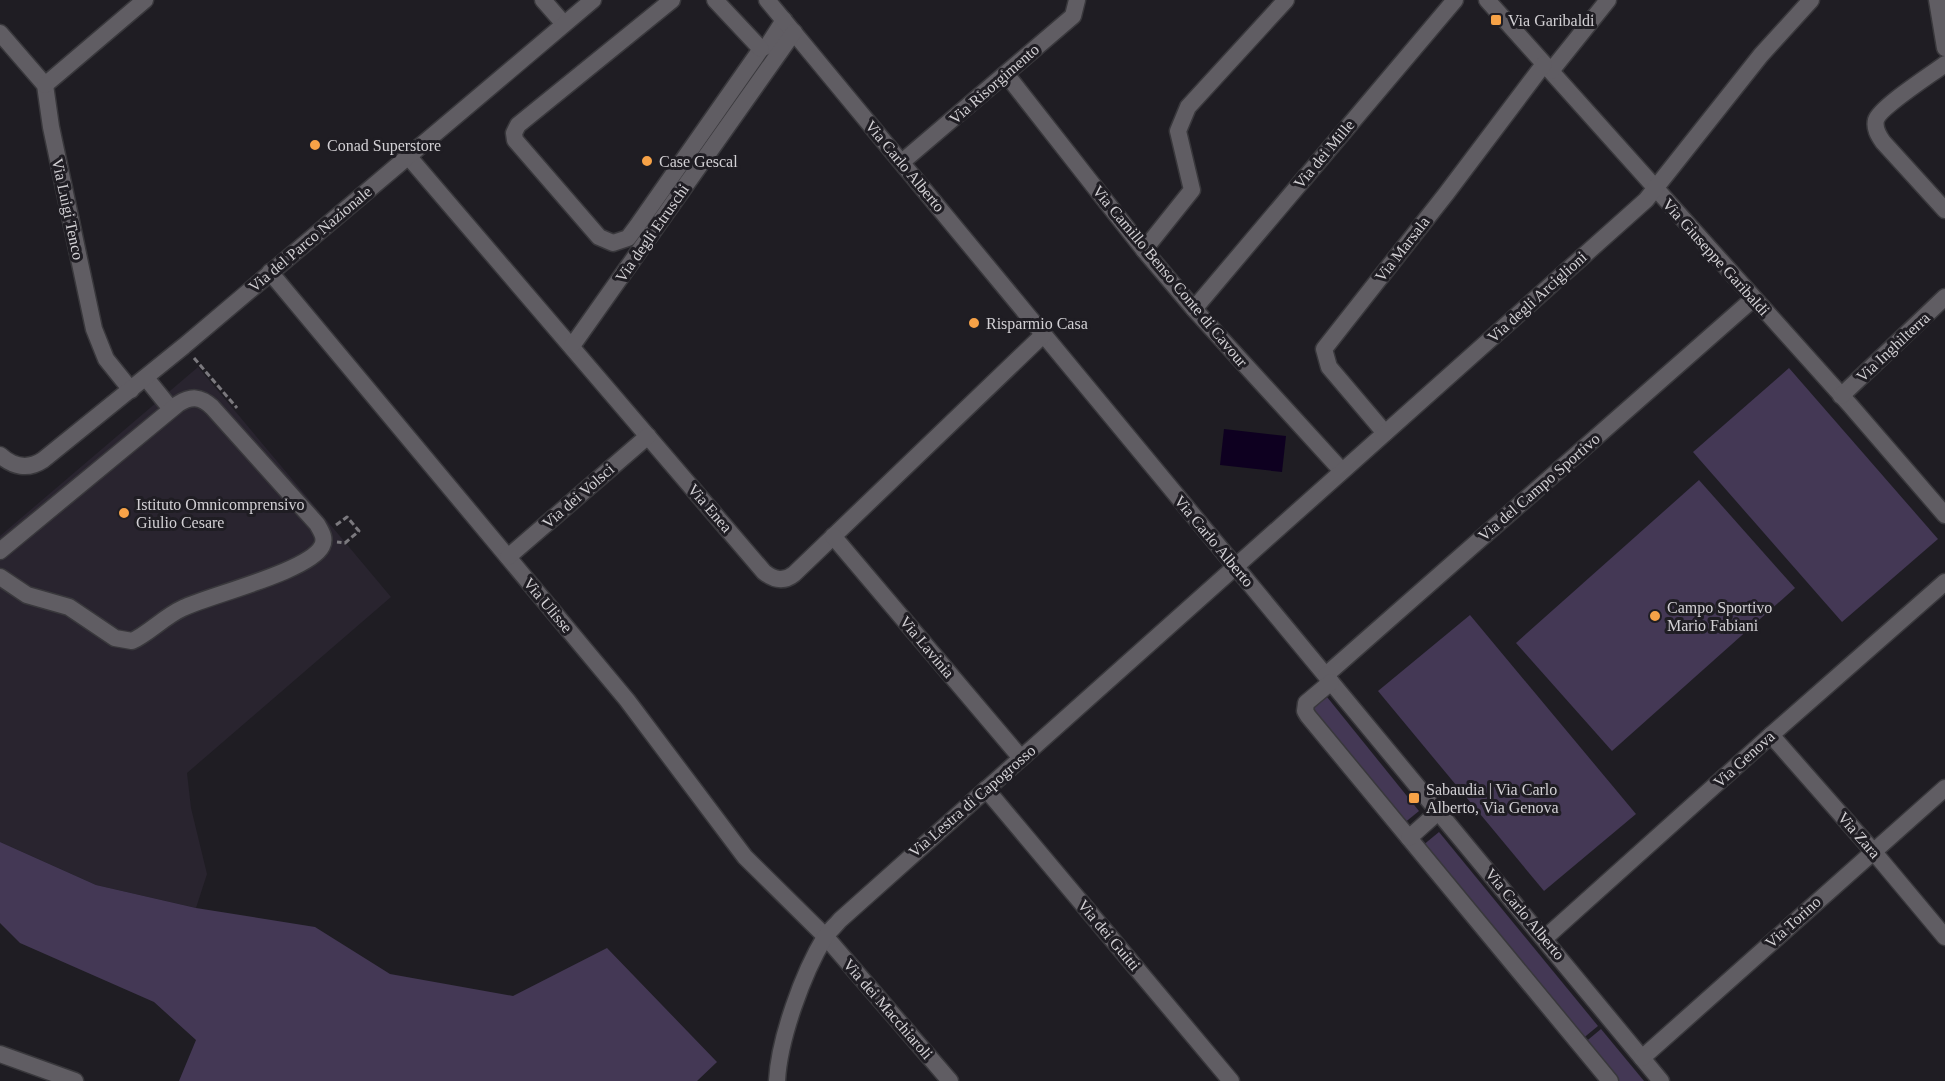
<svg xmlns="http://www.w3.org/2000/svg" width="1945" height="1081" font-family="Georgia,serif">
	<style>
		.built { fill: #29242f }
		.green { fill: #443855 }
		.water { fill: #0e0020 }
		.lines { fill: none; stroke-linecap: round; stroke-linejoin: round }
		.minor-casing { stroke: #39383c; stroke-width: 19 }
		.path { stroke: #7b797e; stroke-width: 3; stroke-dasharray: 6 3; stroke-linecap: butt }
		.minor { stroke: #605d63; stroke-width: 16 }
		.poi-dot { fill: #f6a247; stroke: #1f1d23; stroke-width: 2 }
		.labels { text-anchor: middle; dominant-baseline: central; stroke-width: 6; stroke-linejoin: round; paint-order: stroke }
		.poi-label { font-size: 16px; fill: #d2d0d4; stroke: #1f1d23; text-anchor: start }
		.street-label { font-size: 16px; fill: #d2d0d4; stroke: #1f1d23 }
	</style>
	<rect width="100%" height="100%" fill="#1f1d23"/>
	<!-- built -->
	<polygon class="built" points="198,367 391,597 187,773 191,808 207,874 196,908 96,885 0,842 0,536"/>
	<!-- green -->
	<g class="green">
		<polygon points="1789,368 1938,539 1842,622 1693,452"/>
		<polygon points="1699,480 1795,588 1612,751 1516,643"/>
		<polygon points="1470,615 1636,814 1544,891 1378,691"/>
		<polygon points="1327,697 1419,811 1403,824 1311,709"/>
		<polygon points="1439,832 1598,1026 1581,1040 1422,846"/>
		<polygon points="0,842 96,885 196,908 315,927 390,974 513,996 607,948 717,1062 697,1081 179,1081 196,1040 154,1002 20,943 0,923"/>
		<polygon points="1601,1029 1644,1081 1613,1081 1583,1044"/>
	</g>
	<!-- water -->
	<polygon class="water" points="1224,429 1286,436 1282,472 1220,465"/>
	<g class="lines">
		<!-- minor casing -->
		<g class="minor-casing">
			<g id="minor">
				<polyline points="543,0 564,24"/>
				<polyline points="672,0 518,125 514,133 515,140 599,237 613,243 628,238 637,226 761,49 768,45 784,20"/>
				<polyline points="715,0 761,49"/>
				<polyline points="767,0 1661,1081"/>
				<polyline points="1487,0 1850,405 1945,515"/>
				<polyline points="1937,0 1945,48"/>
				<polyline points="0,33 45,85 51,127 94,329 106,359 131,390"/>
				<path d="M1945,64C1932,74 1880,107 1876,120C1874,128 1878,135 1883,142L1945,210"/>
				<polyline points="1551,71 1608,0"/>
				<polyline points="1006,74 1144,250 1194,309 1342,471"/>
				<polyline points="45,85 145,0"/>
				<path d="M408,156L764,572C774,580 784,582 794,574L1044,334"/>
				<polyline points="902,162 1073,16 1077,0"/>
				<polyline points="1144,250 1192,190 1178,131 1188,107 1286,0"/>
				<polyline points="270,272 627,700 745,857 825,936 950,1081"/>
				<polyline points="1194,309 1455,0"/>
				<polyline points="572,346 794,32"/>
				<polyline points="146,378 171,409"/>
				<polyline points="1841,396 1945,297"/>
				<polyline points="1385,433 1329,367 1324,349 1446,194 1544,64"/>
				<path d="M0,455C13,467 28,470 43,460L184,346L593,0"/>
				<polyline points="833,536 1021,758"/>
				<path d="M0,551L178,404C191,396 200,396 212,407L317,524C321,531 326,538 322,546C310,571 210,595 183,608C165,616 148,634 132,641L115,638L69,607L27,595L0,577"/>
				<polyline points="508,557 648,436"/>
				<polyline points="1326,675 1753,299"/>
				<polyline points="1331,682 1306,703 1305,711 1308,716 1610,1081"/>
				<polyline points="1771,735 1873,851 1945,937"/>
				<polyline points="986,789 1231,1081"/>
				<polyline points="1409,838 1439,811"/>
				<polyline points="1545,938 1771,735 1945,582"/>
				<polyline points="0,1054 75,1081"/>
				<polyline points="1642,1058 1945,788"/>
				<path d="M777,1081C779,1039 803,973 825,937C829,931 835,926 840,920L1646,200L1761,55L1811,0"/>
			</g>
		</g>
		<!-- path -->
		<g class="path">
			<polyline points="194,358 237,408"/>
			<polyline points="336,525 347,517 359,531 345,543 337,542"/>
		</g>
		<!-- minor -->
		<use href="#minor" class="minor"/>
	</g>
	<!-- markers -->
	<g class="poi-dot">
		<rect x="1490" y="14" width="12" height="12" rx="3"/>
		<circle cx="315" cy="145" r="6"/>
		<circle cx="647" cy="161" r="6"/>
		<circle cx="974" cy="323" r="6"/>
		<circle cx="124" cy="513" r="6"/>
		<circle cx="1655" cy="616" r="6"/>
		<rect x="1408" y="792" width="12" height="12" rx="3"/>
	</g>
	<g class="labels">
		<!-- poi labels -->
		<g class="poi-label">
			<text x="1508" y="20">Via Garibaldi</text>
			<text x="327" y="145">Conad Superstore</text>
			<text x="659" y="161">Case Gescal</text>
			<text x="986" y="323">Risparmio Casa</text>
			<text x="136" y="504">Istituto Omnicomprensivo<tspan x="136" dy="18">Giulio Cesare</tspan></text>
			<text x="1667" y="607">Campo Sportivo<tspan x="1667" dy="18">Mario Fabiani</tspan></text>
			<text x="1426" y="789">Sabaudia | Via Carlo<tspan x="1426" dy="18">Alberto, Via Genova</tspan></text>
		</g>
		<!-- street labels -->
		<g class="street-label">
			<text transform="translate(994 84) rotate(-41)">Via Risorgimento</text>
			<text transform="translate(1324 154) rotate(-50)">Via dei Mille</text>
			<text transform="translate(905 166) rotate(50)">Via Carlo Alberto</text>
			<text transform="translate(68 209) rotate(78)">Via Luigi Tenco</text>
			<text transform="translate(652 233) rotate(-55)">Via degli Etruschi</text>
			<text transform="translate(310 239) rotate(-40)">Via del Parco Nazionale</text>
			<text transform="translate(1402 249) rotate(-52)">Via Marsala</text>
			<text transform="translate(1716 257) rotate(48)">Via Giuseppe Garibaldi</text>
			<text transform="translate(1170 276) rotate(50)">Via Camillo Benso Conte di Cavour</text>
			<text transform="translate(1537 297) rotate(-42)">Via degli Arciglioni</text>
			<text transform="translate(1893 347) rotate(-43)">Via Inghilterra</text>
			<text transform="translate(1539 487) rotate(-41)">Via del Campo Sportivo</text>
			<text transform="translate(578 496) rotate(-41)">Via dei Volsci</text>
			<text transform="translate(710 508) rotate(49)">Via Enea</text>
			<text transform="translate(1214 541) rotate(50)">Via Carlo Alberto</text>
			<text transform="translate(548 605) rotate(50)">Via Ulisse</text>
			<text transform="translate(927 647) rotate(50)">Via Lavinia</text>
			<text transform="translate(1744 759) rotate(-42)">Via Genova</text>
			<text transform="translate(972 801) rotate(-41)">Via Lestra di Capogrosso</text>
			<text transform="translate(1859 835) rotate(49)">Via Zara</text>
			<text transform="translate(1525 914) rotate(50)">Via Carlo Alberto</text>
			<text transform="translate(1793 922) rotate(-42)">Via Torino</text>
			<text transform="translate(1109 935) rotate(50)">Via dei Guitti</text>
			<text transform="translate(888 1009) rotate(49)">Via dei Macchiaroli</text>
		</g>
	</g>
</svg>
